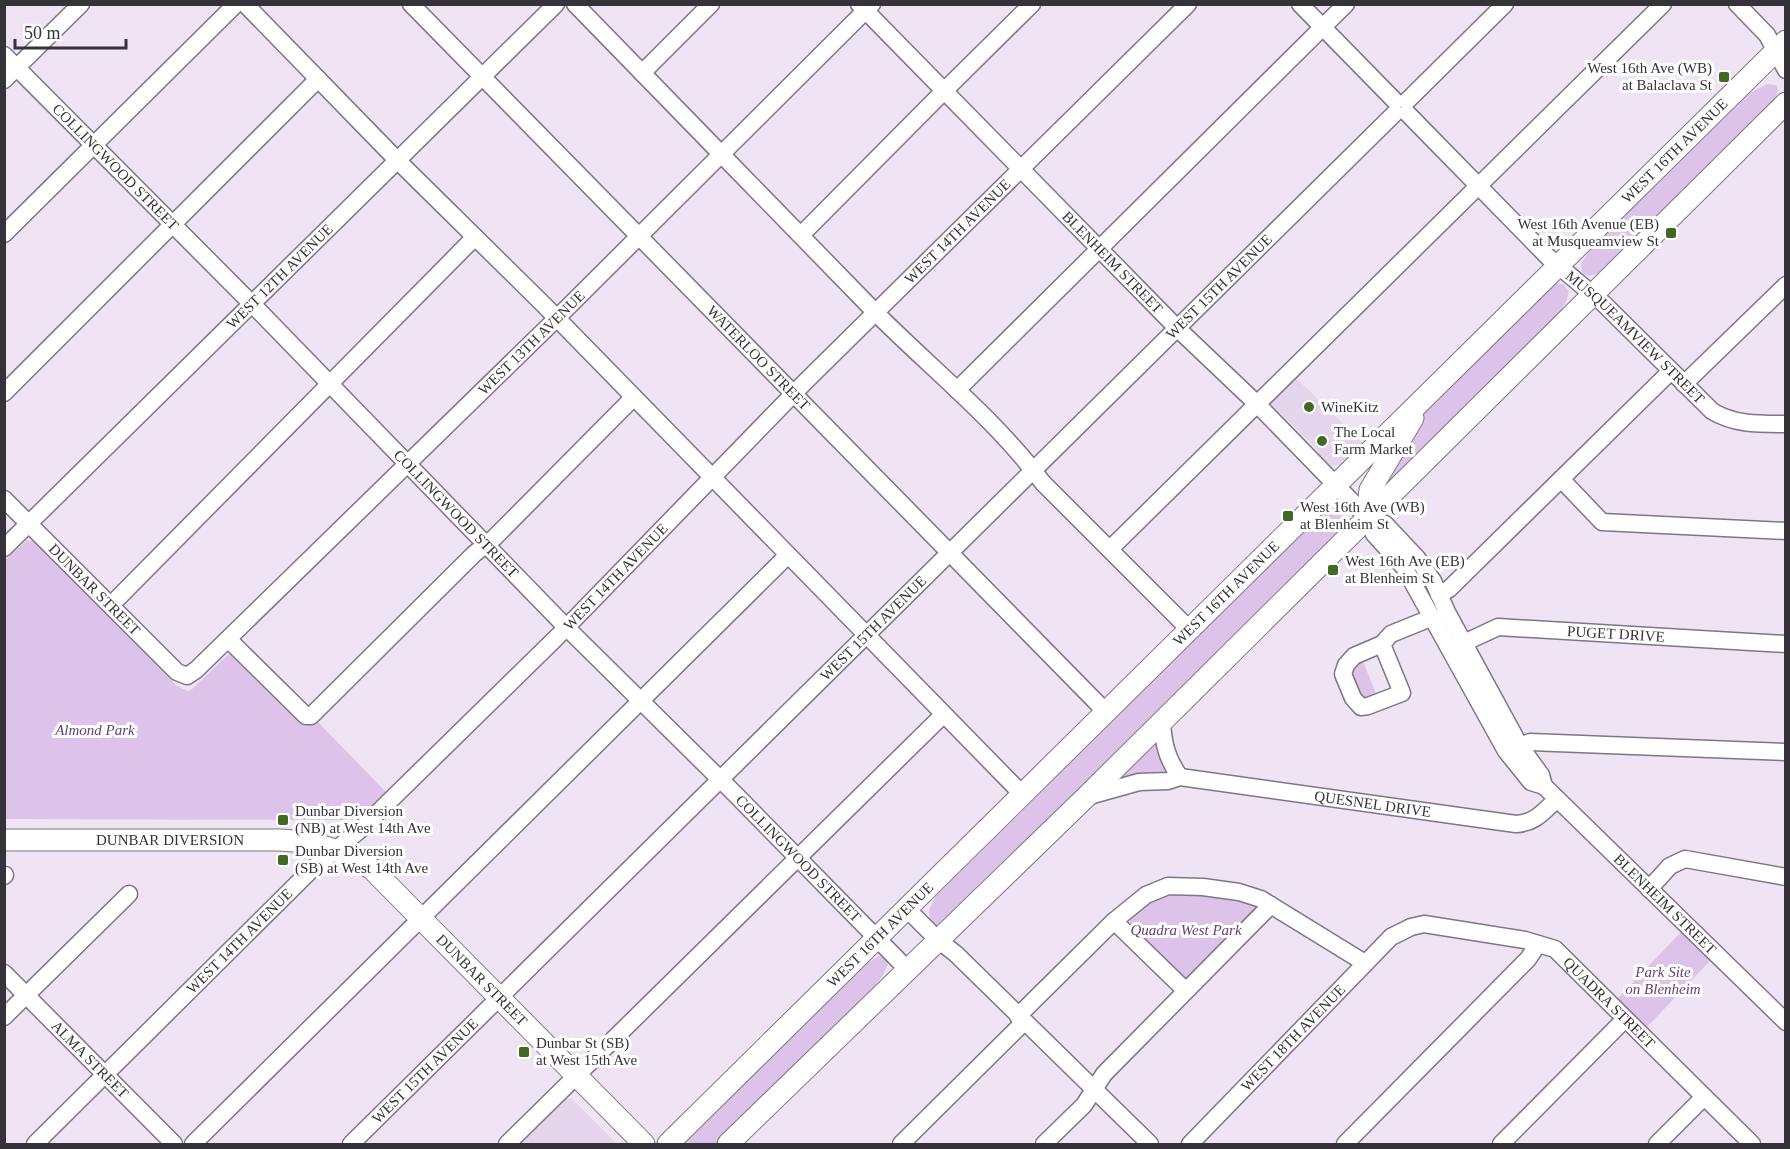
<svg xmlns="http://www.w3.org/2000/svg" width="1790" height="1149" font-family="'Times New Roman',serif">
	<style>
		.built { fill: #e5d5ec }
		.green { fill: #ddc3ea }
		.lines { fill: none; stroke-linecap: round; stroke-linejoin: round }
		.minor-casing { stroke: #7f7584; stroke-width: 19 }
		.major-casing { stroke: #7f7584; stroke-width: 23 }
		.minor { stroke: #fff; stroke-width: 16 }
		.major { stroke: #fff; stroke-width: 21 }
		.poi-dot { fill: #406924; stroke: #fff; stroke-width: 2 }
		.labels { text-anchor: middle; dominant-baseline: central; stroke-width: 6; stroke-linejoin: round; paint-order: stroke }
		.poi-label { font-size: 15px; fill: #363239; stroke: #fff; text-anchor: start }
		.street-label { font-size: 15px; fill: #363239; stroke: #fff }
		.park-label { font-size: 15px; font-style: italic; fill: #664077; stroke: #fff }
	</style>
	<rect width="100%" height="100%" fill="#efe4f4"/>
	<!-- built -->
	<g class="built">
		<polygon points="1293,375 1363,443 1342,464 1333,466 1328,464 1317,454 1317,449 1271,404 1275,393"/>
		<polygon points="571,1098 617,1144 518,1144 563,1100"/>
	</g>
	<!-- green -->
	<g class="green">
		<polygon points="1767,84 1776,85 1778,90 1776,96 1756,122 1612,265 1597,274 1588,276 1582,272 1581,264 1601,234 1721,114 1746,95"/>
		<polygon points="1556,284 1563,284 1569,292 1566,302 1551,325 1403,470 1379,489 1415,425 1430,405 1516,316"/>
		<path d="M1330,507C1336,507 1343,513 1343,519L1332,540L1319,555L938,927L934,928L930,924L929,910L936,896Z"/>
		<polygon points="27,540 35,542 177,686 188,691 192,689 231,652 315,719 386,792 363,813 344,820 5,819 5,560"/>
		<polygon points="1362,659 1377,696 1368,700 1360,696 1350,671"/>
		<polygon points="1155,742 1157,753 1170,773 1115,782"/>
		<polygon points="1182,892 1253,901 1257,907 1256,911 1189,978 1182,977 1130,927 1130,918 1157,896"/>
		<polygon points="1681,932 1711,960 1644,1030 1615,1001"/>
		<polygon points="879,956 885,957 888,964 883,975 865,1000 719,1144 685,1144 690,1136 857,970"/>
	</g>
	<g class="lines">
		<!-- minor casing -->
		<g class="minor-casing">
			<g id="minor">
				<polyline points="245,4 397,160 544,305 1022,794"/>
				<path id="s1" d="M411,4L1106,712"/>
				<path d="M575,4C676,107 776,211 877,314C933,370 996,420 1043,483L1189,629"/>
				<path id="s2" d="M859,4L1177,328L1257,404L1367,517L1374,534L1404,567L1506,751L1531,782L1544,786L1786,1022"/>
				<polyline points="1300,4 1395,101"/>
				<polyline points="1737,4 1767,35 1786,70"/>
				<path id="s3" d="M4,55L260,312L566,627L735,794L908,970"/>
				<polyline points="642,73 711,4"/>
				<polyline points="4,80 81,4"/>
				<polyline points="1407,101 1505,4"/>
				<path id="s4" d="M1407,113L1548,257L1604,304L1712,411C1735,425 1759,424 1786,424"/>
				<polyline points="4,234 236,4"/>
				<polyline points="801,235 944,91 1032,4"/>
				<polyline points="1684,384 1786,285"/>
				<polyline points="957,390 1346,4"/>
				<polyline points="4,393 318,79"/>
				<polyline points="1561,479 1602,522 1786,531"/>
				<path id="s5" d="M4,499L177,672L187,676L196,670L557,318L872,4"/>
				<polyline points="1367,517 1385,524 1417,558 1433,581 1447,612 1520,746 1541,775 1544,786"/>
				<path id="s6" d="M4,548L556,4"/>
				<polyline points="1110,549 1663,4"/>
				<polyline points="1439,595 1449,589 1671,371"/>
				<polyline points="111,605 475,237"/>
				<polyline points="228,639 306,716 311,716 474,554 494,538 633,398"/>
				<polyline points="1382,644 1402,693 1368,706 1361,707 1353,698 1343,674 1346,665 1354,656 1382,644 1391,634 1433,617"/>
				<path id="s7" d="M1451,649L1498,627L1786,644"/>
				<path d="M1162,721C1163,743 1167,759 1180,777"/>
				<polyline points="1520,746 1530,742 1786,752"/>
				<path id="s8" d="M1089,796L1139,782L1168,781L1180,777L1516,824C1535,823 1543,812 1556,800"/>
				<polyline points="4,876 5,875"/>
				<polyline points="1649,889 1670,866 1685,859 1786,877"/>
				<polyline points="907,909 938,940 956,954 1150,1144"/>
				<polyline points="1114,921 1185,990"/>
				<path id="s9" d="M4,973L174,1144"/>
				<polyline points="1018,1016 1114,921 1146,895 1168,886 1203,887 1239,892 1261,899 1365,963"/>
				<polyline points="4,1017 129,894"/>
				<path id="s10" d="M35,1144L310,871L361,829L556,638L805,382L1188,4"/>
				<polyline points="193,1144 788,555"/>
				<path id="s11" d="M351,1144L1395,113"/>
				<polyline points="507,1144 943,715"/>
				<polyline points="901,1144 1024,1022"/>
				<polyline points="1044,1144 1084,1105 1104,1074 1271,905"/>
				<path id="s12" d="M1190,1144L1391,937L1411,927L1424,924L1525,940L1555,949L1752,1144"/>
				<polyline points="1345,1144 1528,959 1538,944"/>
				<polyline points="1501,1144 1625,1019"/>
				<polyline points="1657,1144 1704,1097"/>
			</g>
		</g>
		<!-- major casing -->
		<g class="major-casing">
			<g id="major">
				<polyline points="1367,517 1370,490 1413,418"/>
				<path id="s13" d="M4,840H280C316,842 341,849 372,869L644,1144"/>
				<path id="s14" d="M668,1144L1786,41"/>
				<polyline points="728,1144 1085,798 1786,103"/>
			</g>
		</g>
		<!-- minor -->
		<use href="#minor" class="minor"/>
		<!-- major -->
		<use href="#major" class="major"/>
	</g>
	<!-- markers -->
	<g class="poi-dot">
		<rect x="1718" y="71" width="12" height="12" rx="3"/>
		<rect x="1665" y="227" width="12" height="12" rx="3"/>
		<circle cx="1309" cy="407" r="6"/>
		<circle cx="1322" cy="441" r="6"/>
		<rect x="1282" y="510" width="12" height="12" rx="3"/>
		<rect x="1327" y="564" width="12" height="12" rx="3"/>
		<rect x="277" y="814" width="12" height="12" rx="3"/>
		<rect x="277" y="854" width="12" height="12" rx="3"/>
		<rect x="518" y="1046" width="12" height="12" rx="3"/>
	</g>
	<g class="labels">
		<!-- poi labels -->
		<g class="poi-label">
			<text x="1712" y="68" text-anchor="end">West 16th Ave (WB)<tspan x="1712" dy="17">at Balaclava St</tspan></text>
			<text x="1659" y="224" text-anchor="end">West 16th Avenue (EB)<tspan x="1659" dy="17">at Musqueamview St</tspan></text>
			<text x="1321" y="407">WineKitz</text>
			<text x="1334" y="432">The Local<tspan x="1334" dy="17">Farm Market</tspan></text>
			<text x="1300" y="507">West 16th Ave (WB)<tspan x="1300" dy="17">at Blenheim St</tspan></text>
			<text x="1345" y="561">West 16th Ave (EB)<tspan x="1345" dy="17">at Blenheim St</tspan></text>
			<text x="295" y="811">Dunbar Diversion<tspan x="295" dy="17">(NB) at West 14th Ave</tspan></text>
			<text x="295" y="851">Dunbar Diversion<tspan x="295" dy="17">(SB) at West 14th Ave</tspan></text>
			<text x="536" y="1043">Dunbar St (SB)<tspan x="536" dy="17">at West 15th Ave</tspan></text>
		</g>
		<!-- street labels -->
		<g class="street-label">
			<text stroke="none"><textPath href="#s14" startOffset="1414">WEST 16TH AVENUE</textPath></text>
			<text stroke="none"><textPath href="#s3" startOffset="158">COLLINGWOOD STREET</textPath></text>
			<text stroke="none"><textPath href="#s10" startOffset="1298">WEST 14TH AVENUE</textPath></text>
			<text stroke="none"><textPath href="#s2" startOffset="362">BLENHEIM STREET</textPath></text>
			<text stroke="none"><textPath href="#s6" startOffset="387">WEST 12TH AVENUE</textPath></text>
			<text stroke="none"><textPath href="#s11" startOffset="1220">WEST 15TH AVENUE</textPath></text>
			<text stroke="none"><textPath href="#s4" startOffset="320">MUSQUEAMVIEW STREET</textPath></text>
			<text stroke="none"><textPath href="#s5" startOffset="735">WEST 13TH AVENUE</textPath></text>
			<text stroke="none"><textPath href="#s1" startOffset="496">WATERLOO STREET</textPath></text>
			<text stroke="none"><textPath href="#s3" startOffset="644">COLLINGWOOD STREET</textPath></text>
			<text stroke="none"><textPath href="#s10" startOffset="812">WEST 14TH AVENUE</textPath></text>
			<text stroke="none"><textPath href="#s5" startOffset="128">DUNBAR STREET</textPath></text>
			<text stroke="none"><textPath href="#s14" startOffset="784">WEST 16TH AVENUE</textPath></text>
			<text stroke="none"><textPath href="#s11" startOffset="734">WEST 15TH AVENUE</textPath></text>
			<text stroke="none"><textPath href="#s7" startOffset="170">PUGET DRIVE</textPath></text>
			<text stroke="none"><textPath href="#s8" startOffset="288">QUESNEL DRIVE</textPath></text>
			<text stroke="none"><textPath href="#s13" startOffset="166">DUNBAR DIVERSION</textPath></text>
			<text stroke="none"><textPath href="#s3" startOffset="1130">COLLINGWOOD STREET</textPath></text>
			<text stroke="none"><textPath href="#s2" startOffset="1218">BLENHEIM STREET</textPath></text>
			<text stroke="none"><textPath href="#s14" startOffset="298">WEST 16TH AVENUE</textPath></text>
			<text stroke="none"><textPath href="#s10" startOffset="288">WEST 14TH AVENUE</textPath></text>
			<text stroke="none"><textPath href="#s13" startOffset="530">DUNBAR STREET</textPath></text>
			<text stroke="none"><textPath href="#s12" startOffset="534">QUADRA STREET</textPath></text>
			<text stroke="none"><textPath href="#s12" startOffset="148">WEST 18TH AVENUE</textPath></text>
			<text stroke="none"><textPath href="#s9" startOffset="122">ALMA STREET</textPath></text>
			<text stroke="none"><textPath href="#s11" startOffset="104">WEST 15TH AVENUE</textPath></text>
		</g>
		<!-- park labels -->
		<g class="park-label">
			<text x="95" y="730">Almond Park</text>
			<text x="1186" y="930">Quadra West Park</text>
			<text x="1663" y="972">Park Site<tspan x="1663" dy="17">on Blenheim</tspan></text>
		</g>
	</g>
	<!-- border -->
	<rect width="1790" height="1149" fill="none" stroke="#363239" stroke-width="12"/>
	<!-- scale -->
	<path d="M15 39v9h111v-9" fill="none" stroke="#363239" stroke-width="3"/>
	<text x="24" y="39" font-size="18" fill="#363239" stroke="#ffffff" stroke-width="4.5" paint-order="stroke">50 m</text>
</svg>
